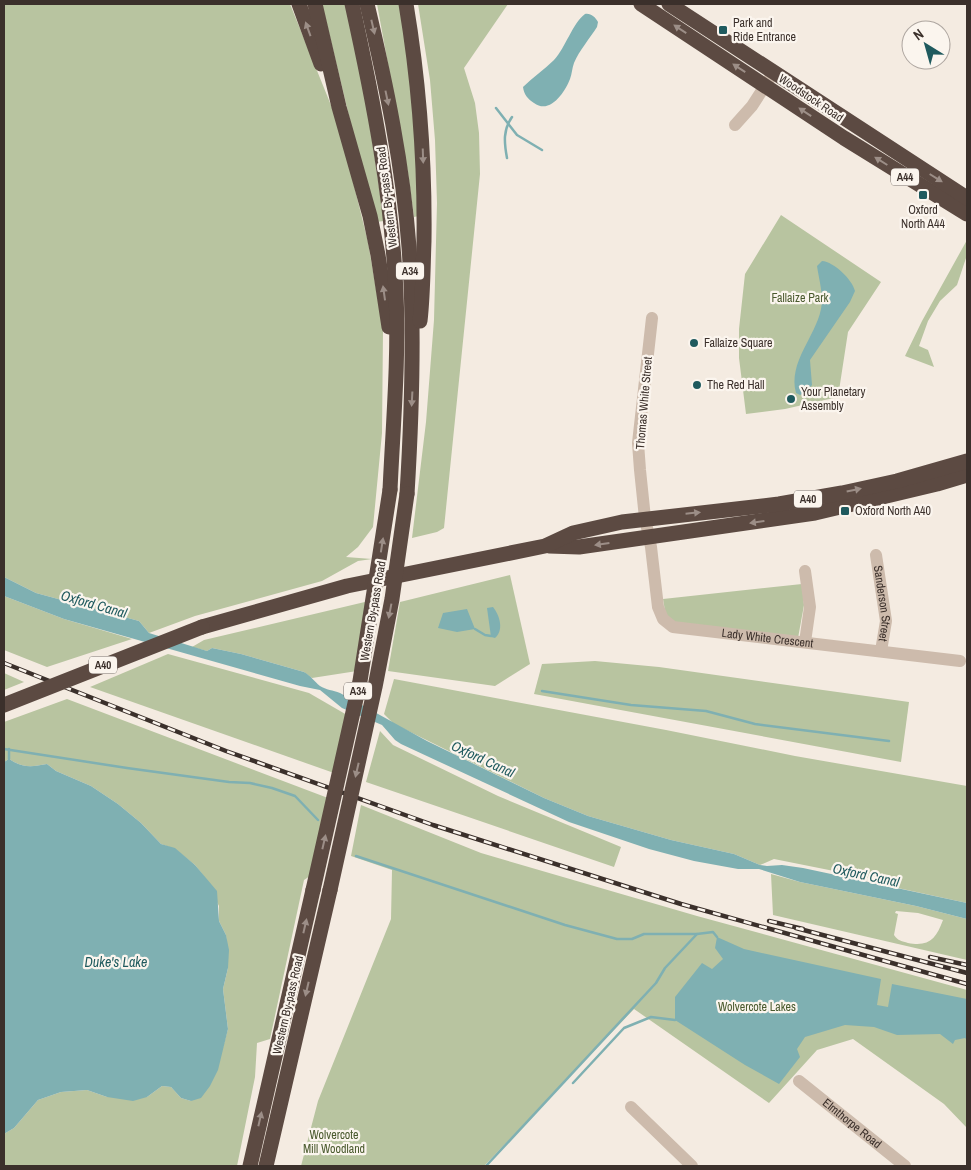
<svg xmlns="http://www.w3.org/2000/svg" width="971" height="1170" font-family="'Archivo Narrow',sans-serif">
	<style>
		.green { fill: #b8c4a0; fill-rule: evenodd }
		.water { fill: #7fb0b2 }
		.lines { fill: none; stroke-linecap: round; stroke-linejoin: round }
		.stream { stroke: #7fb0b2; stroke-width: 2.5 }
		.minor { stroke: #cdbbac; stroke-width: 12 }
		.highway { stroke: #5c4a42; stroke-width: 15 }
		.rail-casing { stroke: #3b302b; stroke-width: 4.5 }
		.rail { stroke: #fbf5ee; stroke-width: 2.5; stroke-dasharray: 8; stroke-linecap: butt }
		.highway-bridge { stroke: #5c4a42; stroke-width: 15 }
		.oneway { fill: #9c8e87 }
		.poi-dot { fill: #1f5a5e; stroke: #fbf5ee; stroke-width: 2 }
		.labels { text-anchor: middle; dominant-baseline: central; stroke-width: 4.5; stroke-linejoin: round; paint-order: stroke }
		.shield { fill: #fbf5ee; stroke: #756b66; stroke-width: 1 }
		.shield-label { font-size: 11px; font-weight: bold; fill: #3b302b }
		.poi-label { font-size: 12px; fill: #3b302b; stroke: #fbf5ee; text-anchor: start }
		.street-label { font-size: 12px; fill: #3b302b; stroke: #fbf5ee }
		.park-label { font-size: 12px; fill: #4a5a2e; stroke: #fbf5ee }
		.water-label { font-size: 14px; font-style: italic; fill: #1f5a5e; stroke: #fbf5ee }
	</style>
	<rect width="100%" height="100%" fill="#f4ebe1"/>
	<!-- green -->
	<g class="green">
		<polygon points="4,4 290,4 339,125 368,242 383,330 382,433 373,527 358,547 346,557 372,559 358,561 322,581 195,616 149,633 139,621 36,593 4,577"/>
		<polygon points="322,4 345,4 362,73 384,221 376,222 364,178"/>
		<polygon points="377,4 402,4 413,87 419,216 414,217 408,173"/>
		<polygon points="418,4 508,4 464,68 475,103 479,133 480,174 444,528 437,532 412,538 426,422 434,320 437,203 435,140 430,80"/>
		<polygon points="781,215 881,282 848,332 838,397 785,409 746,414 739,358 739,329 745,274"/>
		<polygon points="967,240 967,255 957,285 940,301 928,321 919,346 928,350 934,367 905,356 922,321"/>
		<polygon points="510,575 530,664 495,686 388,671 400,602"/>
		<polygon points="802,584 804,605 798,638 673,623 666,617 663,599"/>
		<polygon points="4,596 64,619 132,639 47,667 4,650"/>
		<polygon points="369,601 357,671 312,678 304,672 241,654 212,648 207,651 192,647 204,640"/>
		<polygon points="168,654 309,693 347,715 334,773 90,687"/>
		<polygon points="595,661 659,667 909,702 901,762 534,694 542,664"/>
		<polygon points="4,673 24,682 4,690"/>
		<polygon points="394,679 666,730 795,756 967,786 967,903 884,885 884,881 774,859 760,865 734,854 671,840 588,816 544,798 394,724 384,714"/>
		<path d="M67,699L328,798L310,876L304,880L270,1039L257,1043L255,1077L237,1166H4V1134L14,1128L38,1100L61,1092L87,1090L107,1097H147L162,1086L171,1087L181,1098L191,1101L223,1047L228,1029L223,989L228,968L226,935L219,921V906L203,875L195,865L175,849L161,844L141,823L118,804L91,786L56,771L47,764C31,767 23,768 9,759L4,762V722Z"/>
		<polygon points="380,731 393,745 498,796 621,847 614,867 366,782"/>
		<polygon points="361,805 481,853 697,916 967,990 967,1128 944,1104 853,1039 817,1050 769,1103 634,1009 484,1166 301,1166 318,1101 391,919 392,870 351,856"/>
		<path d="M771,874L800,882L916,906L967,919V960L773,915ZM896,911L918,913L943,920C936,939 929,947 908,943C902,941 898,941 894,935L898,914L895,913Z"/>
	</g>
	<!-- water -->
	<g class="water">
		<path d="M585,14C591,13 595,17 598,22L597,27C590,38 579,51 574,63C572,68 572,74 570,79C565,92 550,115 534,103C528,99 524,95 523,87C533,77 544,70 554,60C566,47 572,24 585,14Z"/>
		<path d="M822,261C834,262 852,279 855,291L850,302L810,360L812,385L805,393L800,395L796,393C788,362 815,338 821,309C824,296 819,280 817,266Z"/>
		<path d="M4,577L36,593L139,621L149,633L207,651L212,648L241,654L304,672C311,676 314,681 320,686C326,690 333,690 340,693L427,741L544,798L588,816L671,840L734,854L760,865L767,866L782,865L803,868L967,903V919L916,906L800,882L759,869H738L694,861L649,849L569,822L401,744L395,740L382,725L342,708L320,690L300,686L64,619L4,596Z"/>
		<path d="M493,607C500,616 504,630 495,638L491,637L487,608Z"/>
		<polygon points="467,609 475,629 457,632 438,628 443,613"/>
		<path d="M9,759C23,768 31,767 47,764L56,771L91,786L118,804L141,823L161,844L175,848L195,865L217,891L219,921L226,935L229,950L228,968L223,989L228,1029L218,1070L210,1086L201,1098L191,1101L181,1098L171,1087L162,1086L147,1097L133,1101L107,1097L87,1090L61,1092L38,1100L14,1128L4,1134V762Z"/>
		<polygon points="717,937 744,949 881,979 877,1005 888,1007 892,984 967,999 967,1040 965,1038 955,1040 953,1044 940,1034 897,1035 874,1027 845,1025 805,1037 797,1049 800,1057 779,1084 745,1065 675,1020 675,997 702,963 712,969 723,959 715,948"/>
	</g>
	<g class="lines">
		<!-- stream -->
		<g class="stream">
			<polyline points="496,108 517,135 542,150"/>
			<path d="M507,158C504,142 503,130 512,117"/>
			<polyline points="475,629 485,635 491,636"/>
			<polyline points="542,691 631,705 706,711 755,724 889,741"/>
			<polyline points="4,749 127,768 229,782 250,783 272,788 295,796 318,820"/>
			<polyline points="9,759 9,749"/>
			<polyline points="356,856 565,925 617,939 632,939 644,934 697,934"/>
			<polyline points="573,1083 624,1028 651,1017 675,1020"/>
			<polyline points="486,1166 656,983 665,968 697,934 713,932 717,937"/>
		</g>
		<!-- minor -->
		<g class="minor">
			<polyline points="735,125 752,106 770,78"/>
			<path id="s1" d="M652,318L638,443L640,470L645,518L651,547L658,607L663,619L673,627L960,661"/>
			<path id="s2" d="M876,555L886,621L881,651"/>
			<polyline points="805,642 810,607 805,571"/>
			<path id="s3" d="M799,1081L905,1166"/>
			<polyline points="631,1107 692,1166"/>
		</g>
		<!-- highway -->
		<g class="highway">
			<polyline points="299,4 321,64"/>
			<polyline points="315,4 339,107 370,216 378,255 389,327"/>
			<path d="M352,4C373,99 392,195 396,293C399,358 393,425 390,490"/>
			<path d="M367,4C386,84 403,165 409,247C415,329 412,412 407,494"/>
			<path d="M406,4C419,82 425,161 424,241C423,267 423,295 420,321"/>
			<polyline points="641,4 844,138 967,214"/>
			<polyline points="669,4 967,198"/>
			<polyline points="549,546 579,547 815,513 937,484 967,475"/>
			<polyline points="202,627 347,586 545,546 573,533 622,522 779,504 842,493 897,481 967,461"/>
			<polyline points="250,1166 313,890"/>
			<polyline points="266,1166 330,890"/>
		</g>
		<!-- rail casing -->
		<g class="rail-casing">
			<g id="rail">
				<polyline points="4,663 226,751 433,825 681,904 967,984"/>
				<polyline points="769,921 803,929"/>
				<polyline points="796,928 967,973"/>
				<polyline points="930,957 967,965"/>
			</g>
		</g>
		<!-- rail -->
		<use href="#rail" class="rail"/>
		<!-- highway-bridge -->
		<g class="highway-bridge">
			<polyline points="4,705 202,627"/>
			<polyline points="313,890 360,681 390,490"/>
			<polyline points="330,890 375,687 392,599 407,494"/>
		</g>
	</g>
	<!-- one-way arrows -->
	<defs><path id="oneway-solid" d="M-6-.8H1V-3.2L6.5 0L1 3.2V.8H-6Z" transform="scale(1.25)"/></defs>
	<g class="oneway">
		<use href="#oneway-solid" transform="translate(373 27) rotate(77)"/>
		<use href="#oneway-solid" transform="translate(308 29) rotate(-110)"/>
		<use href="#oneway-solid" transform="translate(680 29) rotate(-147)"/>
		<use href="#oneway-solid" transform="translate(739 68) rotate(-147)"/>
		<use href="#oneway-solid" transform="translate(387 98) rotate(78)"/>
		<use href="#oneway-solid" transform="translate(805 112) rotate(-146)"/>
		<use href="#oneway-solid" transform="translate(423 156) rotate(88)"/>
		<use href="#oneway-solid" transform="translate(881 161) rotate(-148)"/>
		<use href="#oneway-solid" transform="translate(936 178) rotate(32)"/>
		<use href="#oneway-solid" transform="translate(384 293) rotate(-98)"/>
		<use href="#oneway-solid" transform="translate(412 399) rotate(93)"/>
		<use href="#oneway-solid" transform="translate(854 490) rotate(-12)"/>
		<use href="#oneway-solid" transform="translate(693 513) rotate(-6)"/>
		<use href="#oneway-solid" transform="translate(757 522) rotate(172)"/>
		<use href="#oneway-solid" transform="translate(602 544) rotate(172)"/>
		<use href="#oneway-solid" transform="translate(382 545) rotate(-81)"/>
		<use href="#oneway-solid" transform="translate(390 611) rotate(101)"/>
		<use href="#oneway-solid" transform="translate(357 770) rotate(103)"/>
		<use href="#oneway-solid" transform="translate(324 842) rotate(-77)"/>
		<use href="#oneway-solid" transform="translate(305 926) rotate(-77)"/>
		<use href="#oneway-solid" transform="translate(307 989) rotate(103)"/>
		<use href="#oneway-solid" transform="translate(260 1119) rotate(-77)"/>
	</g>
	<!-- markers -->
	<g class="poi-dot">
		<rect x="718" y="25" width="10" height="10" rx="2.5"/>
		<rect x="918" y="190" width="10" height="10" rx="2.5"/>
		<circle cx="694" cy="343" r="5"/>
		<circle cx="697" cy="385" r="5"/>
		<circle cx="791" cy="399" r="5"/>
		<rect x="840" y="506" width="10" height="10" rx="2.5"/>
	</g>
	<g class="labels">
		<!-- shield labels -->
		<g class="shield">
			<rect x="891" y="168.5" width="28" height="17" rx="4"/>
			<rect x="396" y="262.5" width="28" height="17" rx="4"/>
			<rect x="794" y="490.5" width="28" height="17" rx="4"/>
			<rect x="89" y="656.5" width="28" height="17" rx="4"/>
			<rect x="344" y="682.5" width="28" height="17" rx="4"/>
		</g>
		<g class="shield-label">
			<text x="905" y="177">A44</text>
			<text x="410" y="271">A34</text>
			<text x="808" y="499">A40</text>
			<text x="103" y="665">A40</text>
			<text x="358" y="691">A34</text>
		</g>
		<!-- poi labels -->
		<g class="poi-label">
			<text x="733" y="23">Park and<tspan x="733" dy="14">Ride Entrance</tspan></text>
			<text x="923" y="210" text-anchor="middle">Oxford<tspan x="923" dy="14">North A44</tspan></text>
			<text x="704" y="343">Fallaize Square</text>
			<text x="707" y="385">The Red Hall</text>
			<text x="801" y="392">Your Planetary<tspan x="801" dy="14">Assembly</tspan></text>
			<text x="855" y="511">Oxford North A40</text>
		</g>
		<!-- street labels -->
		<g class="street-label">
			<text transform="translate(811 98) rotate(34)">Woodstock Road</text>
			<text transform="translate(387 197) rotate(-97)">Western By-pass Road</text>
			<text transform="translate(644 403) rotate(-85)">Thomas White Street</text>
			<text stroke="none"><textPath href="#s2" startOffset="49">Sanderson Street</textPath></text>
			<text transform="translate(373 611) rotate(-80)">Western By-pass Road</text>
			<text stroke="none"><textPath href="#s1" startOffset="412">Lady White Crescent</textPath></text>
			<text transform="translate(288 1005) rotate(-77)">Western By-pass Road</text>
			<text stroke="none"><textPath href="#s3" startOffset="68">Elmthorpe Road</textPath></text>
		</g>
		<!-- park labels -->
		<g class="park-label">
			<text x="800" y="298">Fallaize Park</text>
			<text x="757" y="1007">Wolvercote Lakes</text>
			<text x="334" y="1135">Wolvercote<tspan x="334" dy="14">Mill Woodland</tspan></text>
		</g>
		<!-- water labels -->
		<g class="water-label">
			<text transform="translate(94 604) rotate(16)">Oxford Canal</text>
			<text transform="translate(483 759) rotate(25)">Oxford Canal</text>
			<text transform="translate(866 875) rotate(12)">Oxford Canal</text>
			<text x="116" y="962">Duke's Lake</text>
		</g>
	</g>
	<!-- border -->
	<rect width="971" height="1170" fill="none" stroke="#3b302b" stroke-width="10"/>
	<!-- north arrow -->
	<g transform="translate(926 45) rotate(323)"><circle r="24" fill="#fbf5ee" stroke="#aea6a0"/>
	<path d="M0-4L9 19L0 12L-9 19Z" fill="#1f5a5e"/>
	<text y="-8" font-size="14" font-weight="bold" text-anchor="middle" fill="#3b302b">N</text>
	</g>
</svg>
